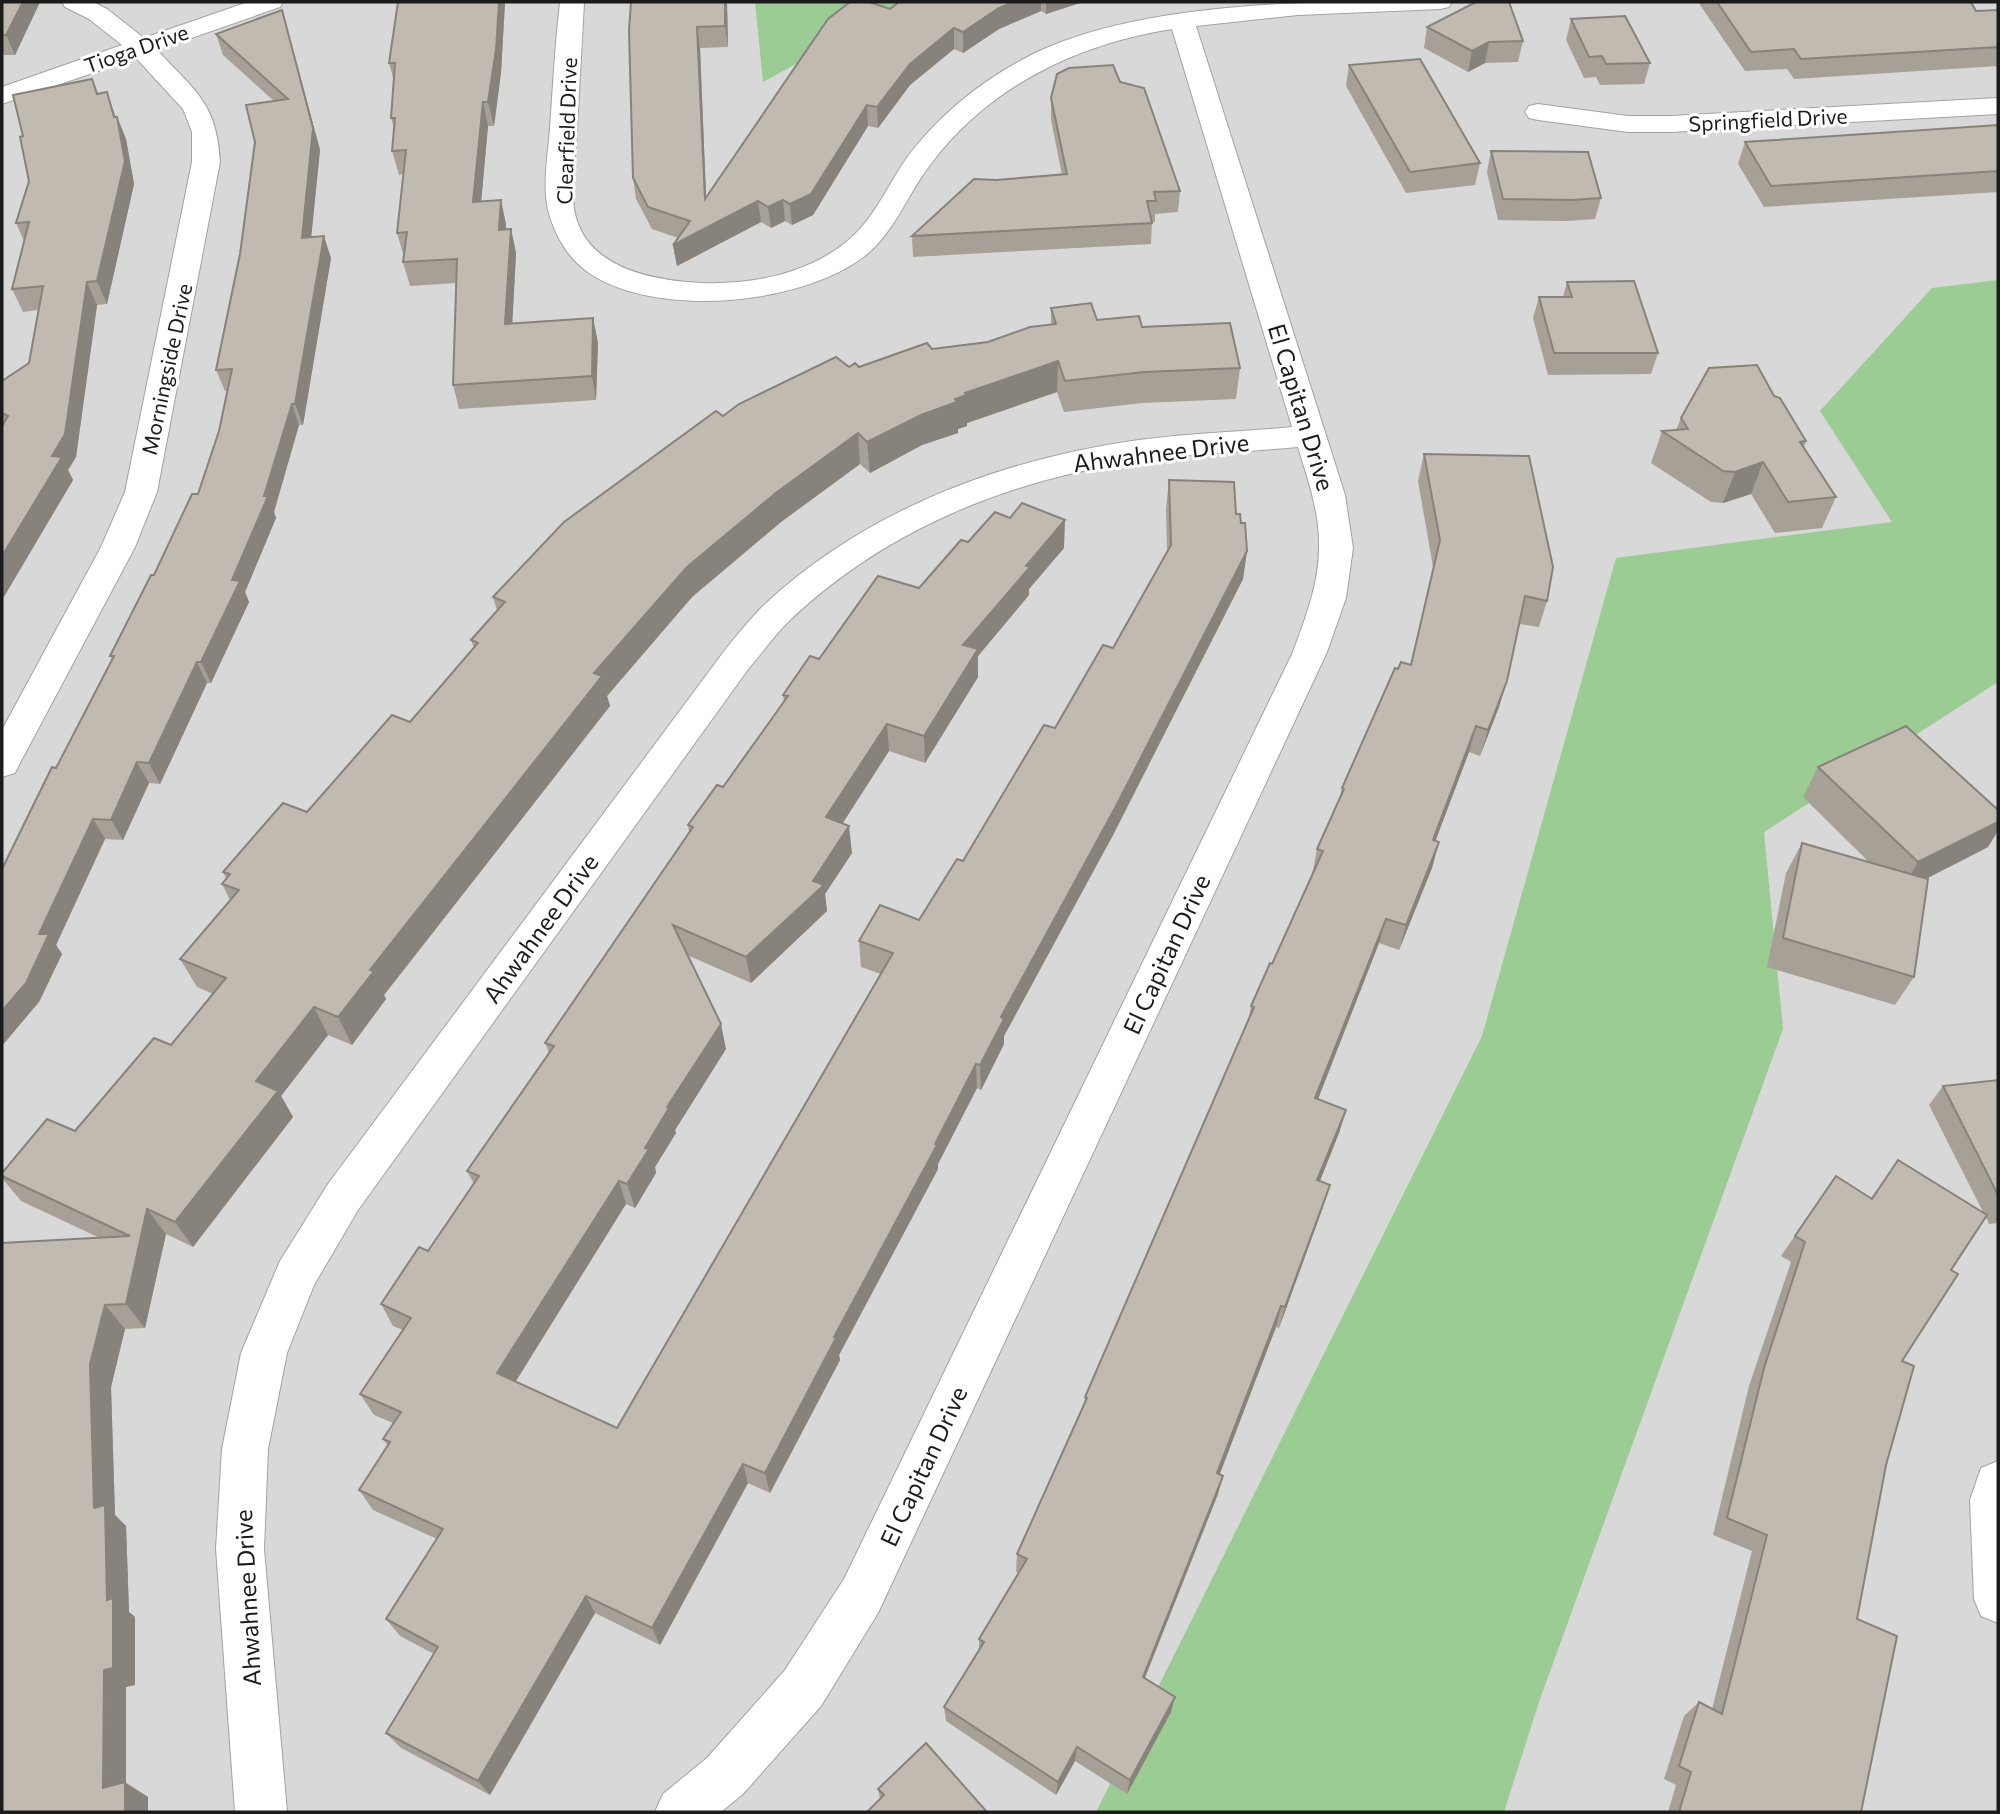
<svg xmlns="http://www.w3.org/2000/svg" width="2000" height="1814" font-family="Commissioner,sans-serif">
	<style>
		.residential { fill: #d9d8d8 }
		.forest { fill: #9acc94 }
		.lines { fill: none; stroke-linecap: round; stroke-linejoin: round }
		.minor-casing { stroke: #a2a2a2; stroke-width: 2 }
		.minor { fill: #fff; fill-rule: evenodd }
		.wall { fill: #a6a097 }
		.shaded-wall { fill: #87827b }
		.building { fill: #c1bab0; stroke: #87827b; stroke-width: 2 }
		.labels { text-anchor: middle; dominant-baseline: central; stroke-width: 6; stroke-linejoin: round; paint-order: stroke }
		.far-street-label { font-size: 21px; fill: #1b1b1b; stroke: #fff }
		.street-label { font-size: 24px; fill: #1b1b1b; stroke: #fff }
	</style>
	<rect width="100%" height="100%" fill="#edebe0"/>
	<!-- residential -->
	<rect class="residential" x="2" y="2" width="1996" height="1810"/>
	<!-- forest -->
	<g class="forest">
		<polygon points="755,2 910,2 763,82"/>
		<polygon points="1998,280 1998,682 1764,832 1783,1029 1539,1702 1504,1812 1096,1812 1482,1036 1616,558 1892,522 1820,411 1932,288"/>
	</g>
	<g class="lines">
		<!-- minor casing -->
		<g class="minor-casing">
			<g id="minor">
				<path d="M62,2H93L107,9L144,38L248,2H283L280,7L157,50C195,91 217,103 220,162L157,492L135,547L20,763L15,773L2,777V730L101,547L125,492L192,162V132L183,109L136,58L2,104V87L122,45L89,19L65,7Z"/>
				<path d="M560,2H584C582,45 579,87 577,130C576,152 572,175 573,197C575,266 647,280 701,283C751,285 806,274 845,243C874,220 886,188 906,159C940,113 986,77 1037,52C1149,0 1329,0 1452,2L1449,7L1440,9L1298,15L1196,26L1345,495L1353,548L1346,598L1327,652L878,1613L821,1706L743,1794L721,1812H655L663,1794L707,1758L785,1670L844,1579L1293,652C1305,619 1319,584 1319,548C1320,513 1308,480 1298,447C1245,452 1192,453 1139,461C1009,479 882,531 787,623C773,637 762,653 749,668L358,1210L314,1285L287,1353L268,1449L264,1549L287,1812H235L216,1549L222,1449L241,1353L280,1261L328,1184L725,650C737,635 749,620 763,606C865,510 1002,459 1139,440C1190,433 1241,432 1292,427L1172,29C1077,44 989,86 930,165C907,195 896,230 866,255C803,305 657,319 589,273C570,260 557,239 550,217C541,190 548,157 550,128C553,86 555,44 560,2Z"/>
				<polygon points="1998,98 1998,114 1671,132 1628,132 1538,120 1529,118 1525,112 1529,106 1538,104 1628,116 1671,116"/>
				<polygon points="1998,1461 1998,1623 1981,1616 1974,1599 1970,1500 1981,1468"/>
			</g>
		</g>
		<!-- minor -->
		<use href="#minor" class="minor"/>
	</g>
	<!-- wall -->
	<g class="wall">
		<polygon points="2,2 40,2 15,55 2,55"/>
		<polygon points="398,2 505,2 501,73 494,126 488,126 481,201 506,224 506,229 511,229 516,253 512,324 593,318 598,343 596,400 459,409 453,385 456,283 410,286 403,262 404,257 397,233 403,174 399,175 392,151 394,128 391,118 394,81 389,63"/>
		<polygon points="631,2 727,2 728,47 700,48 706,196 890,9 899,2 1083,2 1046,14 1041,11 999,29 963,53 954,49 910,85 878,128 868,126 813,215 792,225 785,221 771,228 761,222 677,266 673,245 678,238 652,229 636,199 633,178"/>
		<polygon points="1698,2 1971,2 1976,11 1998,10 1998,66 1794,79 1787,69 1745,71"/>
		<polygon points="282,10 320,150 311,237 331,258 303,425 299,425 274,512 276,518 245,592 249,602 211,683 207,683 160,784 149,783 123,840 105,839 56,945 62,954 39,1002 56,768 112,659 110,656 198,494 219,431 227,391 225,391 216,370 274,101 223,55 216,34"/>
		<polygon points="1571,19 1650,63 1644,84 1600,85 1596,77 1584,78 1566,40"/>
		<polygon points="1427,27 1523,41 1518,62 1485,63 1468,72 1424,48"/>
		<polygon points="1349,65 1480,163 1475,185 1406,193 1346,86"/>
		<polygon points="92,79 98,93 116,117 117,117 126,139 134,184 107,304 97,305 76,457 68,470 73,480 2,600 2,381 29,363 38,310 23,312 12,289 24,241 16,223 29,181 23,136"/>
		<polygon points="1120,82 1180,191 1178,212 1155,214 1155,222 1152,222 1151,244 913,257 912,236 996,180 1062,175 1051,120 1051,98"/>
		<polygon points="1998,125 1998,192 1764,207 1738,164 1745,142"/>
		<polygon points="1491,151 1601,198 1595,219 1566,221 1498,220 1487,172"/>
		<polygon points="1567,282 1658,353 1651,374 1548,375 1533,318 1539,297 1563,297"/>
		<polygon points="1051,308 1097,320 1142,327 1240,368 1236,399 1142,403 1064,412 1057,392 967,423 967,426 958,429 958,433 922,445 870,473 860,464 781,522 692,597 607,696 610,706 384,995 386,999 352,1045 328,1035 281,1096 293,1117 193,1247 166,1234 145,1328 125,1329 111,1387 115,1515 126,1526 129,1612 135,1617 135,1685 126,1687 126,1783 148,1797 148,1812 2,1812 100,1238 21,1201 2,1178 2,1173 75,1131 171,1045 213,994 197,987 180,959 230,900 222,884 226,878 223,872 307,812 410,722 474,648 471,640 497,611 493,597 723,416 849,367 859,367 932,349 988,342 1051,325"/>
		<polygon points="1774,396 1806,441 1804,447 1836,497 1822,528 1775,533 1751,494 1723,503 1711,502 1651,463 1662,431 1676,430 1681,418"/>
		<polygon points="1424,454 1547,601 1539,627 1519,624 1499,707 1480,756 1469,752 1435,841 1439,842 1432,868 1399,950 1379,943 1318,1099 1346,1110 1339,1133 1320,1181 1323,1207 1279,1328 1276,1327 1219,1474 1218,1494 1145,1678 1171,1712 1127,1794 1075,1761 1056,1795 946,1721 944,1707 979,1650 979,1639 1019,1573 1016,1572 1017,1554 1084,1405 1085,1397 1249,1018 1251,1006 1272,964 1312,875 1317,849 1339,800 1342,788 1398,669 1411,665 1433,567 1418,481"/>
		<polygon points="1169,480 1236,514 1241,523 1247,551 1243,579 1113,835 1004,1036 1004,1044 981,1090 977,1088 938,1164 938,1169 839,1355 840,1360 770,1493 748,1483 660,1645 595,1613 490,1795 401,1748 386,1733 434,1654 400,1636 386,1619 437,1539 373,1510 359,1490 388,1446 383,1439 393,1423 374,1415 360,1394 403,1330 393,1326 381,1304 428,1251 474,1184 467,1171 549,1053 545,1043 689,832 688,825 723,787 784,702 783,695 819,659 919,588 968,542 1064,548 1029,589 1029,595 978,656 978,677 925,763 889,751 843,823 852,853 825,894 827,911 751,983 687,955 726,1049 675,1130 676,1133 655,1167 656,1173 635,1208 626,1204 515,1381 617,1428 881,974 861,967 859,941 919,920 963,861 1055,728 1113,648 1167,551 1166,509"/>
		<polygon points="1818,767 1988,847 1926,879 1914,977 1895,1005 1767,967 1786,873 1802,843 1870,863 1803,797"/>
		<polygon points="1998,1080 1998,1223 1989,1224 1986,1217 1951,1270 1902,1361 1886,1465 1857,1619 1861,1812 1668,1812 1676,1785 1664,1779 1684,1716 1699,1702 1712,1709 1752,1551 1713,1535 1749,1386 1791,1262 1781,1256 1836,1176 1871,1198 1898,1160 1983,1212 1929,1105 1943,1086"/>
		<polygon points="878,1789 987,1812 880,1799"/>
	</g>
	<!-- shaded-wall -->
	<g class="shaded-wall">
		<polygon points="23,2 40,2 15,55 6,35"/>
		<polygon points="499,2 505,2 501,73 494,126 488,102"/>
		<polygon points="725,2 727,2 728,47 725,26"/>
		<polygon points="1014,2 1041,2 1041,11 999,29 963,53 963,32 999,8"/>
		<polygon points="1046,2 1083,2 1046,14"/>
		<polygon points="282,10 320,150 309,259 302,238"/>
		<polygon points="697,27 700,48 707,220 705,199"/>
		<polygon points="954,28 954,49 910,85 878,128 877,107 910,64"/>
		<polygon points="1489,42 1485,63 1468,72 1472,51"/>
		<polygon points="107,92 119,127 117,117 126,139 134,184 107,304 97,281 114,117"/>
		<polygon points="483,102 488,126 479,226 473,202"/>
		<polygon points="867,105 868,126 813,215 792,225 790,204"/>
		<polygon points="501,200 506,224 504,254 499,230"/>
		<polygon points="783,200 785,221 771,228 768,207"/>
		<polygon points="758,201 761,222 677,266 673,245"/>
		<polygon points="511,229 516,253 511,348 505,324"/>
		<polygon points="324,236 331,258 303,425 295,404"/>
		<polygon points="87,282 97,305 76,457 68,470 73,480 2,600 2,556 52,456"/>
		<polygon points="593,318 598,343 596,400 592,376"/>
		<polygon points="1058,361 1057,392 967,423 967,426 958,429 958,433 922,445 870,473 867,442 965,393"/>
		<polygon points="292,404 299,425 274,512 276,518 245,592 249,602 211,683 201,662 264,496"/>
		<polygon points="858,433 860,464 781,522 692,597 607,696 610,706 384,995 386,999 352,1045 338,1017 370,970 594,673 687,567 777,492"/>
		<polygon points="1763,462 1751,494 1723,503 1735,472"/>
		<polygon points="1065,520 1064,548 1029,589 1029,595 978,656 978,677 925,763 924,736 963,645 1026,566"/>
		<polygon points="1247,551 1243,579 1113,835 1004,1036 1004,1044 981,1090 980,1065 1001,1017"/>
		<polygon points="197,662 207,683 160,784 149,763"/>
		<polygon points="1507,681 1499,707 1480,756 1488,730"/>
		<polygon points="887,724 889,751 829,844 826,817"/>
		<polygon points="1476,726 1469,752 1426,866 1433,840"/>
		<polygon points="137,762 149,783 123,840 111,820"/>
		<polygon points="93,819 105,839 56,945 62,954 39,1002 2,1046 2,1011"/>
		<polygon points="1998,822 1998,831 1988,847 1900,892 1918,862"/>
		<polygon points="849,826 852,853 825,894 827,911 751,983 746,957 813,881"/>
		<polygon points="1439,842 1432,868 1399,950 1406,925"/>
		<polygon points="1386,919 1379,943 1309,1122 1315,1098"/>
		<polygon points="314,1007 328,1035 281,1096 293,1117 193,1247 175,1222 256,1081"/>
		<polygon points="721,1024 726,1049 675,1130 676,1133 655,1167 656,1173 635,1208 627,1184 645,1148 667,1107"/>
		<polygon points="976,1064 977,1088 938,1164 938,1169 839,1355 840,1360 770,1493 765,1473 834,1337"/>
		<polygon points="1346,1110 1339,1133 1311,1203 1317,1180"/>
		<polygon points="619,1181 626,1204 508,1394 497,1373"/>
		<polygon points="1330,1185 1323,1207 1279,1328 1285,1307"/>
		<polygon points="147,1209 166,1234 145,1328 126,1304"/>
		<polygon points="105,1305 125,1329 111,1387 115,1515 126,1526 129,1612 135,1617 135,1685 126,1687 126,1783 148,1797 148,1812 125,1812 103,1788 104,1670 107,1600 94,1508 90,1364"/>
		<polygon points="1281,1306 1276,1327 1213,1492 1217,1473"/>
		<polygon points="743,1464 748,1483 660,1645 652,1628"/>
		<polygon points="1223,1476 1218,1494 1139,1692 1143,1677"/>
		<polygon points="586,1596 595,1613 490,1795 478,1781"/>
		<polygon points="1175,1697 1171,1712 1127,1794 1130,1780"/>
		<polygon points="1077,1747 1075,1761 1056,1795 1058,1782"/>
	</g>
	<!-- building -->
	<g class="building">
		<polygon points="2,2 23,2 6,35 2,35"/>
		<polygon points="398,2 499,2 496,50 488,102 483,102 473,202 501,200 499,230 511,229 505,324 593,318 592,376 453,385 457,259 403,262 407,232 397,233 406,150 392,151 395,118 391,118 395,63 389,63"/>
		<polygon points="631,2 725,2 725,26 697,27 705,199 828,19 850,2 869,2 890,9 899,2 1014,2 999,8 963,32 954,28 910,64 877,107 867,105 811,194 790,204 783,200 768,207 758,201 673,245 690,221 648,207 633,178 629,30"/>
		<polygon points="1476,2 1509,2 1523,41 1489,42 1472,51 1427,27"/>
		<polygon points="1717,2 1971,2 1976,11 1998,10 1998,47 1801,59 1794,49 1751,52"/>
		<polygon points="282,10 313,128 302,238 324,236 295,404 292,404 264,496 268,496 232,580 240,581 201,662 197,662 149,763 137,762 111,820 93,819 39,934 49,934 26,983 2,1011 2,869 52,767 56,768 114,656 110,656 151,575 154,575 192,494 198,494 219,431 232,369 216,370 240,254 255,142 246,105 288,99 216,34"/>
		<polygon points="1625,16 1650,63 1606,64 1602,56 1589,57 1571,19"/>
		<polygon points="1420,59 1480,163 1410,172 1349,65"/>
		<polygon points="1113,65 1120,82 1144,88 1180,191 1154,192 1156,201 1147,201 1152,223 912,236 974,179 996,180 1067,174 1051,98 1057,74 1069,68"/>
		<polygon points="92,79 97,94 107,92 114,117 117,117 125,161 97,281 87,282 65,434 52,456 62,457 2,556 2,426 8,416 2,413 2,381 29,363 43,286 12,289 29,222 16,223 29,181 20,137 23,136 13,95"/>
		<polygon points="1998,125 1998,171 1771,186 1745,142"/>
		<polygon points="1491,151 1588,152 1601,198 1572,200 1503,199"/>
		<polygon points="1634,281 1658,353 1554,353 1539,297 1572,297 1567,282"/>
		<polygon points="1091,303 1097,320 1139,316 1142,327 1230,323 1240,368 1144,372 1065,381 1058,361 965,393 967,395 955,399 957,402 921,415 867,442 858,433 777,492 687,567 594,673 602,676 370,970 374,971 338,1017 314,1007 256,1081 278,1091 175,1222 147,1209 126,1304 105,1305 90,1364 94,1508 105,1505 107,1600 113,1598 113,1668 104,1670 103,1788 125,1782 125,1812 2,1812 2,1243 130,1236 2,1176 2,1173 47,1119 75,1131 154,1038 171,1045 226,978 180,959 239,890 222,884 230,874 223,872 283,803 307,812 392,715 410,722 478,643 471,640 505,602 493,597 564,522 716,411 723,416 739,404 836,357 849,367 855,363 859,367 927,343 932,349 988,342 1030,327 1056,324 1051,308"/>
		<polygon points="1757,365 1774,396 1780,398 1806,441 1800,442 1836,497 1788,502 1763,462 1735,472 1723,471 1662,431 1688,429 1681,418 1709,368"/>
		<polygon points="1424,454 1529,456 1553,567 1547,601 1525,596 1507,681 1488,730 1476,726 1433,840 1439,842 1406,925 1386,919 1315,1098 1346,1110 1317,1180 1330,1185 1285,1307 1281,1306 1217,1473 1223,1476 1143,1677 1175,1697 1130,1780 1077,1747 1058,1782 944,1707 984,1642 979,1639 1027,1559 1017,1554 1087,1398 1085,1397 1254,1007 1251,1006 1270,963 1272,964 1323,851 1317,849 1344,789 1342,788 1395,668 1398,669 1401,662 1411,665 1440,540"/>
		<polygon points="1169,480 1234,482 1236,514 1240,514 1241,523 1245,523 1247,551 1115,808 1001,1017 1004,1019 980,1065 976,1064 935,1144 937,1145 834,1337 836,1338 765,1473 743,1464 652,1628 586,1596 478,1781 386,1733 438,1647 386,1619 443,1529 359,1490 390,1442 383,1439 401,1412 360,1394 411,1318 381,1304 419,1247 428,1251 479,1176 467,1171 554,1046 545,1043 693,827 688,825 717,785 723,787 788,696 783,695 810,656 819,659 878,576 919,588 961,540 968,542 995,512 1010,518 1022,503 1065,520 1026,566 1030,567 963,645 978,649 924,736 887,724 826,817 849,826 813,881 824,885 746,957 673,925 721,1024 667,1107 669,1108 645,1148 649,1149 627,1184 619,1181 497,1373 617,1428 893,953 859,941 880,905 919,920 957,859 963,861 1044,725 1055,728 1103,645 1113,648 1171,545"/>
		<polygon points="1906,726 1998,810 1998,822 1918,862 1818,767"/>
		<polygon points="1802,843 1928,879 1914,977 1783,938"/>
		<polygon points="1998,1080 1998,1195 1943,1086"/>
		<polygon points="1898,1160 1987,1215 1951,1270 1958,1274 1902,1361 1914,1366 1886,1465 1857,1619 1897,1636 1861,1812 1679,1812 1691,1772 1679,1766 1699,1702 1722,1714 1767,1535 1727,1518 1764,1368 1805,1242 1795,1236 1836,1176 1872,1199"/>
		<polygon points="926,1743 987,1812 867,1812 884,1795 878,1789"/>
	</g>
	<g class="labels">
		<!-- far-street labels -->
		<g class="far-street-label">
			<text transform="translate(136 48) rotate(-19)">Tioga Drive</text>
			<text transform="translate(1768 119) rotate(-3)">Springfield Drive</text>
			<text transform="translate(566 131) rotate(-88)">Clearfield Drive</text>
			<text transform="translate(166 369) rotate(-78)">Morningside Drive</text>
		</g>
		<!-- street labels -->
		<g class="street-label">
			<text transform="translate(1302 407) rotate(73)">El Capitan Drive</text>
			<text transform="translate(1161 452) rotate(-7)">Ahwahnee Drive</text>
			<text transform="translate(540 928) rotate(-54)">Ahwahnee Drive</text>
			<text transform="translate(1166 954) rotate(-65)">El Capitan Drive</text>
			<text transform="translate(923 1466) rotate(-65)">El Capitan Drive</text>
			<text transform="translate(247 1598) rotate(-93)">Ahwahnee Drive</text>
		</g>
	</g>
	<!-- border -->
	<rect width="2000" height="1814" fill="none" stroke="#1b1b1b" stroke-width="7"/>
</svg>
